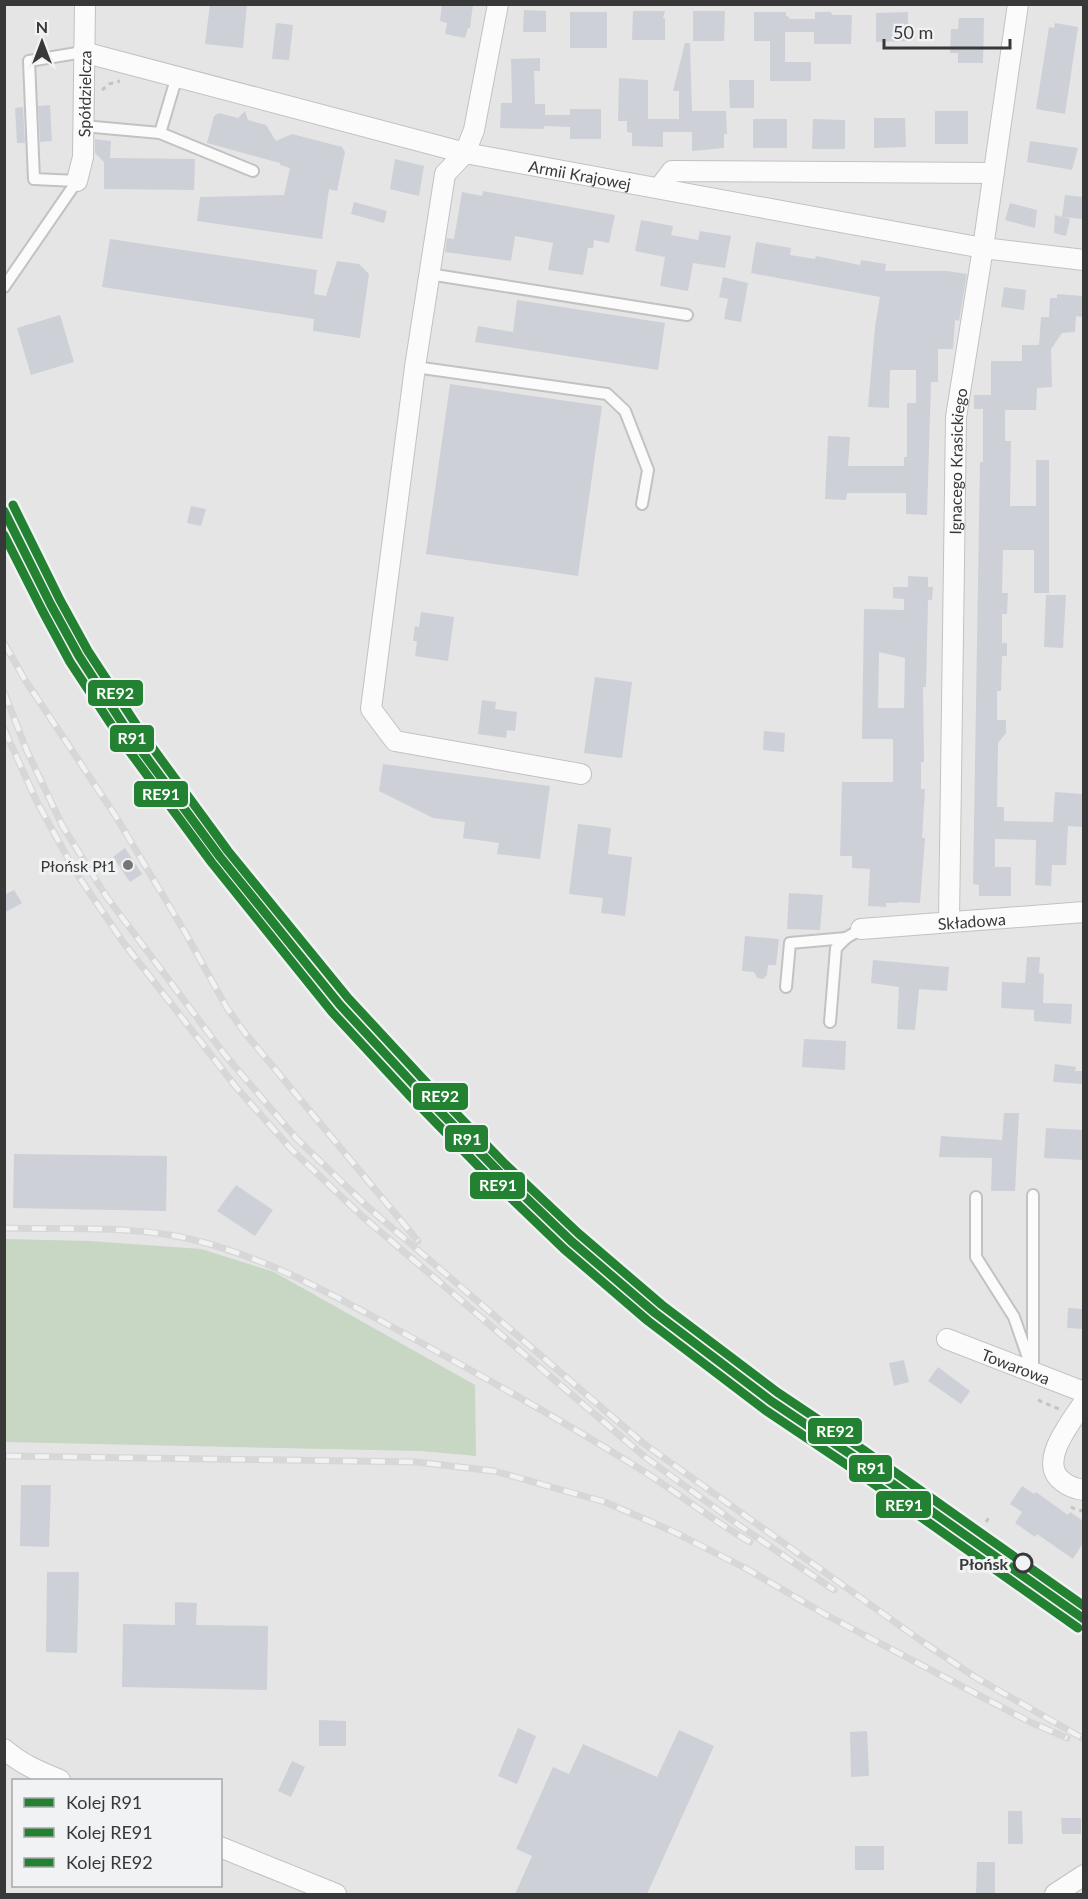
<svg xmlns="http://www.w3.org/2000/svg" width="1088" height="1899" font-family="Lato,sans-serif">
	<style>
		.green { fill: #c8d6c4 }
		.building { fill: #ced0d7; fill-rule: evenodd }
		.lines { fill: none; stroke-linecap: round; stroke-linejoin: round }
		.lane-casing { stroke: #c2c2c3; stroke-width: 14 }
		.street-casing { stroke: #c2c2c3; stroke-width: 22 }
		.path { stroke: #c4c4c5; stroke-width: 3; stroke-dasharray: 4.5 4.5; stroke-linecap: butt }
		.lane { stroke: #fbfbfb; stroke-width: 10 }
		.street { stroke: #fbfbfb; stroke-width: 20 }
		.rail-casing { stroke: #d7d7d7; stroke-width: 7 }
		.rail { stroke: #f1f2f3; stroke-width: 4.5; stroke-dasharray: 14; stroke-linecap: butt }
		.rail-1-casing { stroke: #f1f2f3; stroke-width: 14 }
		.rail-2-casing { stroke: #f1f2f3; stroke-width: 14 }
		.rail-3-casing { stroke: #f1f2f3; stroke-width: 14 }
		.rail-1 { stroke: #238132; stroke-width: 9 }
		.rail-2 { stroke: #238132; stroke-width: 9 }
		.rail-3 { stroke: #238132; stroke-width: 9 }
		.poi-dot { fill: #757575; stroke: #f1f2f3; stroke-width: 2 }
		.stop-dot { fill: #f1f2f3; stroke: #383839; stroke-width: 3 }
		.labels { text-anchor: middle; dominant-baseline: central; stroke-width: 6; stroke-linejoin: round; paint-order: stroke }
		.street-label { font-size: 16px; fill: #383839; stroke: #f1f2f3 }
		.poi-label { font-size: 16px; fill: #383839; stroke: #f1f2f3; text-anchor: end }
		.stop-label { font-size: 16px; font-weight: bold; fill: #383839; stroke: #f1f2f3; text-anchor: end }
		.line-badge { stroke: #f1f2f3; stroke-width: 2 }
		.badge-label { font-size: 16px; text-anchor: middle; font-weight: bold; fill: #fff }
	</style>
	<rect width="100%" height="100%" fill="#e5e5e5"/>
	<!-- green -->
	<polygon class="green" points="5,1239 89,1241 201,1249 274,1272 475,1385 476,1456 421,1451 5,1442"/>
	<!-- building -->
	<g class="building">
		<polygon points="210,4 247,4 243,48 205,44"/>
		<polygon points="442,4 473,4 470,28 468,28 465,38 445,34 447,23 440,21"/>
		<polygon points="524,10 546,11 546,32 523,32"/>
		<polygon points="633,11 665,11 663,18 665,18 665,40 632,40"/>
		<polygon points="693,11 725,11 724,41 693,41"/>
		<rect x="570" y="12" width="37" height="36"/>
		<polygon points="754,12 786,12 786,16 789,17 789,19 815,19 815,12 831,12 832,15 852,15 851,44 814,44 814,32 785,32 785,62 811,62 811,81 770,81 770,41 754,41"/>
		<polygon points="908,12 908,41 876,42 876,13"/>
		<polygon points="959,18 984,18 983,63 958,63 958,53 950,53 951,29 958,29"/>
		<polygon points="276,23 293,25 289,60 272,59"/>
		<polygon points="1055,23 1078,27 1065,114 1036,109 1049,27 1054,28"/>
		<polygon points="685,43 690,43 692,111 726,111 727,134 724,134 724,148 692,151 692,132 663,132 663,147 632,146 632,133 627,132 627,121 618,121 619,78 648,80 648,119 679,119 679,91 673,91"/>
		<polygon points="540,58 540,71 534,71 535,104 545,104 545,115 570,115 570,109 601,109 601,139 570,139 570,127 544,126 544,129 500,128 501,103 512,103 511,59"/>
		<polygon points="729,80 754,80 754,108 730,108"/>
		<polygon points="50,105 52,141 40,142 38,106"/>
		<polygon points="23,107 25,143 17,143 15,108"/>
		<polygon points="245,111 248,120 266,125 276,141 292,134 342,147 345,152 337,191 329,189 322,239 197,221 200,197 284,195 290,168 280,165 280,163 207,143 214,116 219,113 238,118"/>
		<rect x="935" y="111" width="33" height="33"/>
		<polygon points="874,118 905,118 906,147 874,148"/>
		<rect x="753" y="119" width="34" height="29"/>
		<polygon points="813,119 845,120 845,149 812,149"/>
		<polygon points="95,139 111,141 110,158 195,159 194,190 104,189 104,162 95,153"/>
		<polygon points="1030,141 1078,148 1072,170 1027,162"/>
		<polygon points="395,159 424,166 419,196 390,189"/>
		<polygon points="483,191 615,215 609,243 594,240 593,248 588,248 583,275 548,270 553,243 515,236 511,261 445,252 447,238 454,239 462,192 482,196"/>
		<polygon points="1065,195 1083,197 1083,219 1062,217"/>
		<polygon points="354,202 387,211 384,223 351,214"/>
		<polygon points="1010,203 1037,210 1035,228 1005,220"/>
		<polygon points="1055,215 1070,219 1066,236 1054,233"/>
		<polygon points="641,220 673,226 671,235 698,240 700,231 731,236 725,268 693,263 688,291 660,286 665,257 635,251"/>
		<polygon points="110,239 317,270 314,294 326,296 337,261 359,264 369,274 360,338 313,331 314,319 102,287"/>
		<polygon points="756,242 791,248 790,255 815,259 816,256 860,265 861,260 886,264 885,271 947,271 967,274 959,321 955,320 953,349 938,349 938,382 931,382 927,515 906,514 906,493 847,493 846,500 825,499 828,436 850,437 848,466 904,466 904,457 907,457 907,403 916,403 916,370 890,370 889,408 868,407 875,327 880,297 751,273"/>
		<polygon points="723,277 748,283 741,322 724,319 728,299 719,297"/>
		<polygon points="1004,287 1026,290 1024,310 1001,307"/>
		<polygon points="1057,294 1083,296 1083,317 1076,316 1075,332 1062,333 1051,349 1052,387 1037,388 1036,410 1005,410 1005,441 1011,441 1010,506 1036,506 1036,460 1049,460 1049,593 1034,593 1034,550 1003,550 1002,593 1008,593 1007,614 1002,614 1002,643 1007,643 1007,656 1002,656 1001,691 997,691 997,720 1006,720 1006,733 998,743 997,807 1004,807 1004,821 1053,822 1055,792 1083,794 1083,827 1068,826 1066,865 1052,865 1051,886 1035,885 1036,840 995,839 995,867 1011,867 1011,896 979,896 979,885 973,884 980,462 983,462 983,409 974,409 974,395 991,395 991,361 1022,361 1022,345 1039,345 1041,317 1049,317 1050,298 1057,298"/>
		<polygon points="517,300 665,323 658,370 475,342 478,326 513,332"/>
		<polygon points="60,315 74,362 31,375 17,328"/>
		<polygon points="450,384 602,406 578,576 426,554"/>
		<polygon points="191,506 206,509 201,526 187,523"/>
		<path d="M908,576L928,577V587H933L932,600H928L926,687H923L924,762H921V789H925L922,838H925L920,903L898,902V903H886V907L868,906L870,869L852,868V856H840L842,782H893V739H862L864,609L904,610V599L893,598V587H908ZM879,652L905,658L904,708H878Z"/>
		<polygon points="1046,595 1066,595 1063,648 1044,647"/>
		<polygon points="421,612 454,617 448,661 415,656 417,641 413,641 415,626 419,627"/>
		<polygon points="595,677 632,682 622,758 584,753"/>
		<polygon points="482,700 496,702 495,709 517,712 515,731 507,730 506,738 478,734"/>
		<polygon points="764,731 785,733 784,752 763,750"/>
		<polygon points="383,764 550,786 540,859 497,854 499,843 463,838 465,822 433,818 379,791"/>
		<polygon points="578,824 611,828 608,854 632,857 625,916 601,913 603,898 569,894"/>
		<polygon points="125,848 142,874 130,882 113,857"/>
		<polygon points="14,890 22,903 4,913 4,895"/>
		<polygon points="789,893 823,895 820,930 787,929"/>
		<polygon points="745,936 779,939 776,965 768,965 767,975 763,979 757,978 754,972 742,971"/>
		<polygon points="1027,957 1040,957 1039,973 1044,974 1043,1003 1072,1004 1071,1024 1034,1021 1034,1010 1001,1008 1002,982 1025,983"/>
		<polygon points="873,960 949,967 947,991 919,989 915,1030 897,1029 899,987 871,983"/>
		<polygon points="804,1039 846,1041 845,1070 802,1067"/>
		<polygon points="1055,1064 1076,1067 1075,1071 1083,1071 1083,1084 1053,1082"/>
		<polygon points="1004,1113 1019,1113 1015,1191 991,1191 992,1158 939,1157 941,1136 1002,1140"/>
		<polygon points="1046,1128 1083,1130 1083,1160 1044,1158"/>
		<polygon points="14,1154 167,1156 166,1211 13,1208"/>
		<polygon points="236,1185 273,1210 255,1236 217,1211"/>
		<polygon points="1068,1308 1083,1309 1083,1329 1067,1328"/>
		<polygon points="904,1360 909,1382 894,1386 889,1363"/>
		<polygon points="938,1367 970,1391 961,1404 928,1381"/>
		<polygon points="21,1485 51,1485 49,1547 20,1546"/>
		<polygon points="1022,1486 1034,1494 1036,1492 1068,1515 1070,1512 1083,1521 1083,1543 1073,1559 1037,1534 1035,1537 1015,1523 1022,1512 1010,1504"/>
		<polygon points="47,1572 79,1572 77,1653 46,1652"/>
		<polygon points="175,1602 197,1603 196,1625 268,1626 267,1690 122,1687 123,1624 175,1625"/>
		<polygon points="319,1720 346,1721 346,1746 319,1746"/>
		<polygon points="518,1728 536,1736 517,1784 498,1776"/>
		<polygon points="679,1730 714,1746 647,1894 515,1894 532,1856 516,1849 553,1767 569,1774 583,1744 657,1777"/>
		<polygon points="867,1731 869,1776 851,1777 850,1732"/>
		<polygon points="292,1761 305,1767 291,1797 278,1791"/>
		<polygon points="1008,1811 1022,1811 1023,1844 1008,1844"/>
		<polygon points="1061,1818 1081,1818 1081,1834 1062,1834"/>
		<rect x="855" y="1846" width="29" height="24"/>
		<polygon points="977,1862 995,1862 995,1894 976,1894"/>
	</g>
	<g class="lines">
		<!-- lane casing -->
		<g class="lane-casing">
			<g id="lane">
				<polyline points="83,126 160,133 177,76"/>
				<polyline points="160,133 253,171"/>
				<polyline points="77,181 34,179 29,61 83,52"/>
				<polyline points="429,274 687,315"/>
				<polyline points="4,287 77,181"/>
				<polyline points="415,367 607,394 625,411 648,470 642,504"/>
				<polyline points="786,987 790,943 846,938"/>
				<polyline points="830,1022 836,948 846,938 861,929"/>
				<polyline points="976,1197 976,1257 1014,1317 1033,1372"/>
				<polyline points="1033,1363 1033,1195"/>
			</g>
		</g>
		<!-- street casing -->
		<g class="street-casing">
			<g id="street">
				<polyline points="498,4 474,130 465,153 445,174 415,367 371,709 395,741 581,774"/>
				<path id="s1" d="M83,52L465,153L983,248L1084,260"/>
				<path id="s2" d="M77,181L83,157L85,4"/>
				<polyline points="659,188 672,171 994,173"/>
				<path id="s3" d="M949,921L956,417L983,248L1018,4"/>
				<path id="s4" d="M861,929L1084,912"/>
				<path id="s5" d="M947,1339L1084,1392"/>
				<path d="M1084,1402C1072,1421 1037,1462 1062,1481C1068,1486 1076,1489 1084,1490"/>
				<path d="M4,1749C21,1764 40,1772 60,1780"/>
				<polyline points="220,1847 336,1894"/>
				<polyline points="1055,1894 1084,1875"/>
			</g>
		</g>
		<!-- path -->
		<g class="path">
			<polyline points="102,90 109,84 120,81"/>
			<polyline points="1038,1400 1059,1409"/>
			<polyline points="1071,1507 1077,1510 1084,1511"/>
			<polyline points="986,1522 990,1516"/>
		</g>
		<!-- lane -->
		<use href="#lane" class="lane"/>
		<!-- street -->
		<use href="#street" class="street"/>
		<!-- rail casing -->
		<g class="rail-casing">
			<g id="rail">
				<polyline points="4,643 25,680 115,815 186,934 227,1008 245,1033 418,1241"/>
				<polyline points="4,692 27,751 62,825 106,896 225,1055 297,1139 370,1209 643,1443 920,1640 975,1677 1084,1739"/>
				<polyline points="4,729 37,802 75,871 123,942 236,1087 291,1149 363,1217 645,1457 740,1526 834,1590"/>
				<path d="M4,1228C64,1230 131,1225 190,1239C259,1255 322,1289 385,1323C471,1370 557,1417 640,1469C678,1493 712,1520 750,1542"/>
				<polyline points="7,1456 416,1462 494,1471 605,1502 672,1531 747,1569 828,1616 1030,1722 1067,1738"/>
			</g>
		</g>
		<!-- rail -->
		<use href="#rail" class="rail"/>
		<!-- rail-1 casing -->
		<g class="rail-1-casing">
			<polyline id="rail-1" points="4,511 51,605 79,656 132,738 220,857 309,967 340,1005 416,1087 498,1171 571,1241 655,1313 771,1401 856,1458 1084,1619"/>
		</g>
		<!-- rail-2 casing -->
		<g class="rail-2-casing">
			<polyline id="rail-2" points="4,535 42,610 70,662 124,744 212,863 332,1012 408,1094 490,1178 564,1249 648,1321 694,1356 765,1410 850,1467 1078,1628"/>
		</g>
		<!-- rail-3 casing -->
		<g class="rail-3-casing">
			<polyline id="rail-3" points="13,505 60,600 88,651 141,732 228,851 317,960 348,998 424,1080 505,1164 578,1233 662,1305 777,1392 862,1449 1084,1606"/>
		</g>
		<!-- rail-1 -->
		<use href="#rail-1" class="rail-1"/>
		<!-- rail-2 -->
		<use href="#rail-2" class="rail-2"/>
		<!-- rail-3 -->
		<use href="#rail-3" class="rail-3"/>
	</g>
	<!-- markers -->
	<circle class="poi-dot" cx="128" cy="865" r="6"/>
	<circle class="stop-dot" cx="1023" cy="1563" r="9"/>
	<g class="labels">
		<!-- street labels -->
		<g class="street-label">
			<text stroke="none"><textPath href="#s2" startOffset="88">Spółdzielcza</textPath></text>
			<text stroke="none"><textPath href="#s1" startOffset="512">Armii Krajowej</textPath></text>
			<text stroke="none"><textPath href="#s3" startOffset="460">Ignacego Krasickiego</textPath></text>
			<text stroke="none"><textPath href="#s4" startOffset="111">Składowa</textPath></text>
			<text stroke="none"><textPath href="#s5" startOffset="74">Towarowa</textPath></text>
		</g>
		<!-- poi labels -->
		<g class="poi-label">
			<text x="116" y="865">Płońsk Pł1</text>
		</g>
		<!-- stop labels -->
		<g class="stop-label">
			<text x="1008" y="1563">Płońsk</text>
		</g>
	</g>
	<g class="line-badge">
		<rect x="87" y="679" width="57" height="28" rx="6" fill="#238132"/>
		<rect x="109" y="724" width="46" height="29" rx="6" fill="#238132"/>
		<rect x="133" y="780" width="56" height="28" rx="6" fill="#238132"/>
		<rect x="412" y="1082" width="57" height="29" rx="6" fill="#238132"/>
		<rect x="444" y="1124" width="45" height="29" rx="6" fill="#238132"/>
		<rect x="469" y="1171" width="57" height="29" rx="6" fill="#238132"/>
		<rect x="807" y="1417" width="56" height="28" rx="6" fill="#238132"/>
		<rect x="848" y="1454" width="45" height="29" rx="6" fill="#238132"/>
		<rect x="875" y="1490" width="57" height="29" rx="6" fill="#238132"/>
	</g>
	<g class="badge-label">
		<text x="115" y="699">RE92</text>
		<text x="132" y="744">R91</text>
		<text x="161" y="800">RE91</text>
		<text x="440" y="1102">RE92</text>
		<text x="467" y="1145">R91</text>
		<text x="498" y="1191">RE91</text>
		<text x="835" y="1437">RE92</text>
		<text x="871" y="1474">R91</text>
		<text x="904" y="1511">RE91</text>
	</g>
	<!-- border -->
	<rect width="1088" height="1899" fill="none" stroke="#383839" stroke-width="12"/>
	<!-- legend -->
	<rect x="12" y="1779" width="210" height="108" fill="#f1f2f3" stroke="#a7a8a9" stroke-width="1.5"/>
	<rect x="24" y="1798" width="30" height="9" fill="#238132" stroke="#a7a8a9" stroke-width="1.5"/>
	<text x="66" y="1809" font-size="18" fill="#383839">Kolej R91</text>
	<rect x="24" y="1828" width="30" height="9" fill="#238132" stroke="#a7a8a9" stroke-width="1.5"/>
	<text x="66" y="1839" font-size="18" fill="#383839">Kolej RE91</text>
	<rect x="24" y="1858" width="30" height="9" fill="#238132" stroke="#a7a8a9" stroke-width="1.5"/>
	<text x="66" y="1869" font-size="18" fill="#383839">Kolej RE92</text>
	<!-- north arrow -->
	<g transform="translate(42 42)" stroke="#f1f2f3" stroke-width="4.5" paint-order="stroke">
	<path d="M0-4.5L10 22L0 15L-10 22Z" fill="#383839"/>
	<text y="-9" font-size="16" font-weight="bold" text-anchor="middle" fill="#383839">N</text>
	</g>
	<!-- scale -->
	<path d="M884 39v9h126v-9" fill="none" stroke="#383839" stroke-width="3"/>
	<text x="893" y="39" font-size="18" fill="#383839" stroke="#f1f2f3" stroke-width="4.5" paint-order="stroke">50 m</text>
</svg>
